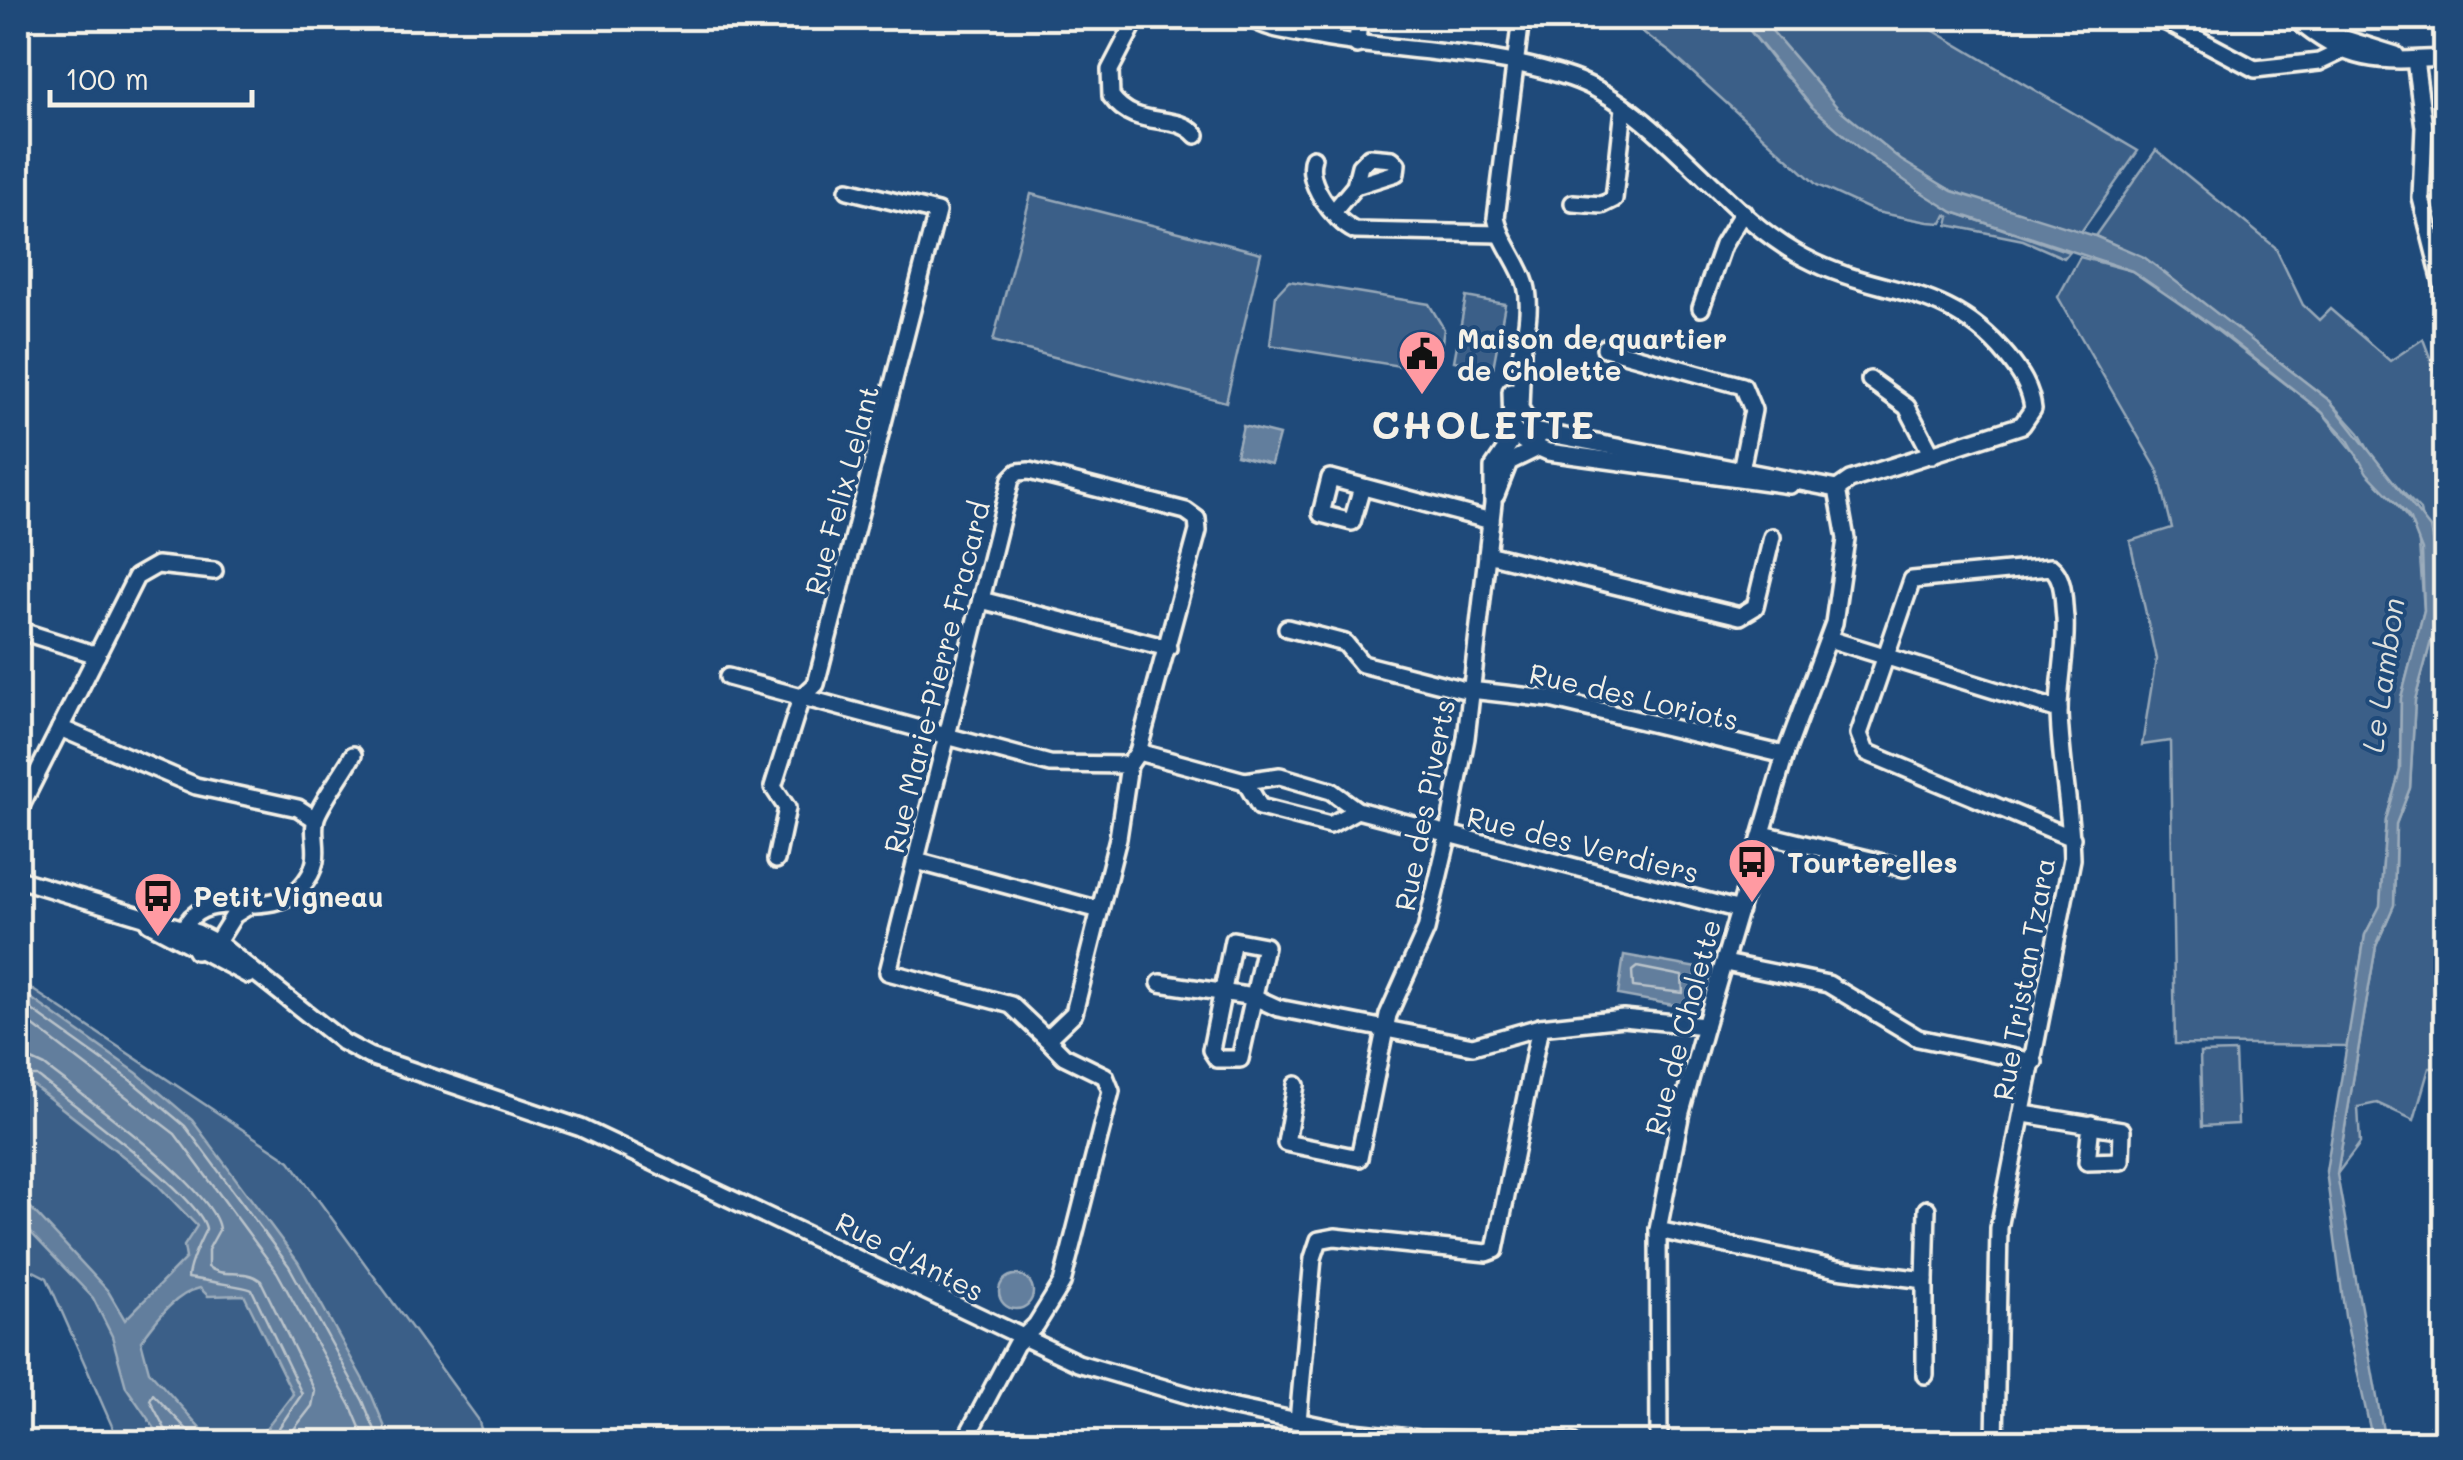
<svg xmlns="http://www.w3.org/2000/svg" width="2463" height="1460" font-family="Mali,sans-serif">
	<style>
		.green { fill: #3a5f88; stroke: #97a8b8; stroke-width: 2.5 }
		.water { fill: #627e9d; stroke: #9cacbb; stroke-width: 2.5 }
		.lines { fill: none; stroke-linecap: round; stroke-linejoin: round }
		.shore { stroke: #bac3ca; stroke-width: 2.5 }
		.minor-casing { stroke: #f4f1e8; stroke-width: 22 }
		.minor { stroke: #1f4a7a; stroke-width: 15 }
		.labels { text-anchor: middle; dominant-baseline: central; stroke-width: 8; stroke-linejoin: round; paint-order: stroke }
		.poi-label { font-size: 28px; font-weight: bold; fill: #f4f1e8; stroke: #1f4a7a; text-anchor: start }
		.street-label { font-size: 28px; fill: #f4f1e8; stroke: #1f4a7a }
		.water-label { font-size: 30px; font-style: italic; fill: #dee0dd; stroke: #1f4a7a }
		.district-label { font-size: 38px; font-weight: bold; letter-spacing: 2.5px; fill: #f4f1e8; stroke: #1f4a7a }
	</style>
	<rect width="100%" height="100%" fill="#1f4a7a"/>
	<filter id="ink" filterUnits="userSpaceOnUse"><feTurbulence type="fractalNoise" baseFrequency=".01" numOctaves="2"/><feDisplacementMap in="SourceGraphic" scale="20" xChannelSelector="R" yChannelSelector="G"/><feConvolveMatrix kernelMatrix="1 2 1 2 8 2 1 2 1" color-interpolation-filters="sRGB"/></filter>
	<g filter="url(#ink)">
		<!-- green -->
		<g class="green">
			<polygon points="1613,18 1740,18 1786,77 1953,212 2069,252 2064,258 2023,240 1948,225 1950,217 1946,215 1942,223 1928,222 1876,212 1817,185 1671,53 1632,24"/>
			<path d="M1761,18H1912L2138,151L2081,232C2039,219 1995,209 1955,192C1876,158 1810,86 1761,18Z"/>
			<polygon points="2156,150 2275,247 2303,305 2319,320 2330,309 2390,361 2423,339 2445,397 2445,1068 2429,1068 2414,1120 2377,1103 2358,1107 2360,1143 2337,1174 2376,946 2394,905 2396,824 2410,788 2415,700 2438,615 2420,510 2377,465 2359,433 2330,401 2144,258 2095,236"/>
			<polygon points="1031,194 1261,253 1226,402 993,341"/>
			<polygon points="2080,257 2132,271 2175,298 2322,412 2418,531 2424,610 2401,698 2400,770 2386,820 2380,906 2365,935 2348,1046 2175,1044 2170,741 2142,745 2156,659 2130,541 2172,528 2158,471 2058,297"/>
			<polygon points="1289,281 1429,304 1444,329 1439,361 1424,370 1270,345 1276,295"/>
			<polygon points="1466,297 1505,304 1493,368 1454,361"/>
			<polygon points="18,980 290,1161 478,1419 485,1442 119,1442 47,1278 18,1263"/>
			<polygon points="2235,1052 2238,1124 2202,1126 2200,1053"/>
		</g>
		<!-- water -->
		<g class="water">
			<polygon points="1740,18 1761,18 1838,108 1901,160 1952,191 2095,236 2144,257 2183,287 2330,401 2430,528 2437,566 2438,615 2415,700 2410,788 2396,824 2394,905 2376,946 2337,1174 2385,1442 2373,1442 2345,1316 2326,1171 2365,935 2380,906 2386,820 2400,770 2401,698 2424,610 2422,550 2409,517 2367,473 2348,440 2322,412 2221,332 2132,271 1953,212 1918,190 1860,149 1812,107"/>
			<polygon points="1243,426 1279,435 1271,464 1236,455"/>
			<polygon points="1624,955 1697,968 1690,1008 1618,995"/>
			<path d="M18,989L137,1073L192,1120L298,1262L372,1396L391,1442H234L266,1429L293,1394L244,1295L208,1296L200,1288C174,1294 156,1321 141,1341L149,1371L213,1442H164L126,1387L112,1336L93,1298L18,1219V1194L108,1291L125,1320L186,1258L184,1246L197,1226L152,1179L30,1083L18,1087Z"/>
			<circle cx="1016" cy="1292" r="17"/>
		</g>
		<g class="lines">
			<!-- shore -->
			<g class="shore">
				<polygon points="1637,967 1682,976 1683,993 1633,987 1632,971"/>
				<polyline points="18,1000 130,1080 185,1126 289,1266 363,1401 380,1442"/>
				<polyline points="18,1014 175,1134 277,1272 351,1406 366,1442"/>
				<path d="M18,1063L32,1060L45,1066C79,1093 218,1191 219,1230L208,1250V1267C224,1279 244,1267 261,1281L315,1391L312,1406L284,1442"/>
				<path d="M18,1076H37C67,1100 203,1198 206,1229C199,1243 188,1265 188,1278C194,1279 248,1287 252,1290L302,1394L274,1435L259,1442"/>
				<polyline points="172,1442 150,1400 153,1394 199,1442"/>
			</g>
			<!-- minor casing -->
			<g class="minor-casing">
				<g id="minor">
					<path d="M1137,18L1110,70L1111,96C1136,131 1175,111 1196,135"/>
					<path d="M1251,18C1266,29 1289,31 1308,35C1395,53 1487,49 1571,78C1661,109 1720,214 1805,258C1879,297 1946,282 2007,356C2020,372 2031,388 2033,409L2022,425L1850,480L1837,489"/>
					<polyline points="2159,18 2255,69 2319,62 2342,51 2322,31"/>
					<path d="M2294,18C2349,64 2377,62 2446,58"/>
					<polyline points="2332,35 2396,55"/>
					<polyline points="1357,45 1359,18"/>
					<polyline points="2415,60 2424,127 2421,198 2446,298"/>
					<path d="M1313,158C1305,182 1333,220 1355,231L1499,234"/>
					<polyline points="1573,203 1602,205 1614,199 1624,108"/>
					<polyline points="1334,211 1355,186 1396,173 1397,164 1392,159 1369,157 1360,166 1355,186"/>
					<polyline points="1701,308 1723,245 1743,212"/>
					<polyline points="1605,348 1743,386 1753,410 1741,470"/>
					<polyline points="1522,352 1520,408 1534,431 1837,489 1846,539 1834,623 1785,755 1705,1026 1681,1112 1658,1230 1659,1442"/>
					<path d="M1520,359C1525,337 1532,308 1526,285C1519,261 1501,243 1496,218L1521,18"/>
					<polyline points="1870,380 1907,407 1932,455"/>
					<polyline points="1511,391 1512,428 1523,441 1548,452 1790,485"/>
					<polyline points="1362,487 1352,522 1321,514 1330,478 1491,521"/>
					<polyline points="1496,495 1509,462 1536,449"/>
					<polyline points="1487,554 1740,616 1755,607 1772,537"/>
					<polyline points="981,600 1168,648"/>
					<polyline points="1287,628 1345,643 1362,664 1461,689 1550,699 1785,755"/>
					<polyline points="18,630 97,655"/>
					<polyline points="1829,639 2059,710"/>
					<polyline points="728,677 1050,764 1129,765"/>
					<polyline points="60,728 196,786 298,808 315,819"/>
					<polyline points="1138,752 1245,781 1280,776 1331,791 1357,810 1740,910"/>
					<polyline points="1245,781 1260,807 1330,825 1357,810"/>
					<polyline points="18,812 136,577 157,565 214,571"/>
					<polyline points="1763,834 1904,868"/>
					<polyline points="776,860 787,808 773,787 801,698 816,684 937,212 848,190"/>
					<polyline points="916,861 1100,910"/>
					<polyline points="18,879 197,933 219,944 343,1042 369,1056 581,1128 1078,1363 1226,1406 1344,1431 1419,1439 1572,1442"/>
					<path d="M247,907L234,915L214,947L196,951L186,933L187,923C209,888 269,921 301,887C328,858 308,837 317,815C326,795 342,775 353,755"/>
					<polyline points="149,923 248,975"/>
					<polygon points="1233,940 1265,946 1240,1059 1217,1059 1211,1050"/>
					<polyline points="1725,963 1828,984 1918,1038 2034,1062"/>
					<polyline points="1160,983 1254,997 1278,1008 1473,1046 1540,1027 1623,1018 1705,1026"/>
					<polyline points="1296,1085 1286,1143 1359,1158 1388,1015 1426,930 1446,845 1466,738 1493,503 1493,468 1516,434 1537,440"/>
					<polyline points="2024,1114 2122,1130 2121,1161 2087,1162 2091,1124"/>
					<polyline points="1658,1230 1837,1269 1925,1280 1925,1375"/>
					<polyline points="1925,1280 1927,1209"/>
					<polyline points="1298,1421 1313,1258 1319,1240 1335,1237 1487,1253 1495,1250 1540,1027"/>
					<polyline points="964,1442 1016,1344 1036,1325 1062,1283 1111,1091 1105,1076 1064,1056 1047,1039 1074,1013 1118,838 1129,765 1138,752 1198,531 1197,519 1186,511 1029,471 1018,472 1011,479 888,972 1011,1005 1047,1039"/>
					<path d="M1995,1442L1999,1228L2072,859C2071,809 2060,761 2059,711C2059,680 2067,649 2065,618C2063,602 2065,578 2051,567L1912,580L1859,734L1866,752L2072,838"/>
					<polyline points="2429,1442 2446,1422"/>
				</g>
			</g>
			<!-- minor -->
			<use href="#minor" class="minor"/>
		</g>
	</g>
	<!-- icons -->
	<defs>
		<g id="civic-pin" transform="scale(2.5)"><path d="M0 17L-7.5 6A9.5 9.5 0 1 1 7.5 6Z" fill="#ff9aa2" stroke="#1f4a7a"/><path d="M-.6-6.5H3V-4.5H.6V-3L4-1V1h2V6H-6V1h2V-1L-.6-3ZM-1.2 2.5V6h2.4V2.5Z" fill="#111"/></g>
		<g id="bus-pin" transform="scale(2.5)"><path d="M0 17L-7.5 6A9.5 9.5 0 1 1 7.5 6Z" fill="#ff9aa2" stroke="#1f4a7a"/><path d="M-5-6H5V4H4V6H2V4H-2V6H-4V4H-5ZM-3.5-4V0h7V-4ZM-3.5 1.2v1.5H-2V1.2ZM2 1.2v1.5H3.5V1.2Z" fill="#111"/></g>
	</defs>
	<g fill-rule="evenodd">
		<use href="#civic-pin" x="1422" y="354"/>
		<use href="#bus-pin" x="1752" y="862"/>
		<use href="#bus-pin" x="158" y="896"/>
	</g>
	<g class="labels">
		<!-- poi labels -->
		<g class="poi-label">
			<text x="1457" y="338">Maison de quartier<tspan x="1457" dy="32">de Cholette</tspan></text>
			<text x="1787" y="862">Tourterelles</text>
			<text x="193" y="896">Petit Vigneau</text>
		</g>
		<!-- street labels -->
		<g class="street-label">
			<text transform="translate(841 490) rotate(-75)">Rue Felix Lelant</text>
			<text transform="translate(936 677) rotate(-76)">Rue Marie-Pierre Fracard</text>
			<text transform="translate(1634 696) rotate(13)">Rue des Loriots</text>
			<text transform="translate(1424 805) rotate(-79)">Rue des Piverts</text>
			<text transform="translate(1583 844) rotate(14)">Rue des Verdiers</text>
			<text transform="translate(2023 979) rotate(-80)">Rue Tristan Tzara</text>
			<text transform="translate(1682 1027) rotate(-75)">Rue de Cholette</text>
			<text transform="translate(910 1256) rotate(27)">Rue d'Antes</text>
		</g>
		<!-- water labels -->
		<g class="water-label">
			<text transform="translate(2382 675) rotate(-82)">Le Lambon</text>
		</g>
		<!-- district labels -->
		<g class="district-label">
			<text x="1484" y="424">CHOLETTE</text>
		</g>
	</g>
	<!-- margin -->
	<rect width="2463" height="1460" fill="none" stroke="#1f4a7a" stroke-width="60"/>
	<rect x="30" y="30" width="2403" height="1400" fill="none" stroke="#f4f1e8" stroke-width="4" filter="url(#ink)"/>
	<!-- scale -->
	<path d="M50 90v15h202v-15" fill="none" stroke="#f4f1e8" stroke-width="5"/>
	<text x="65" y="90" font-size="30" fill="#f4f1e8" stroke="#1f4a7a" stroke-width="8" paint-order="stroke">100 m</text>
</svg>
